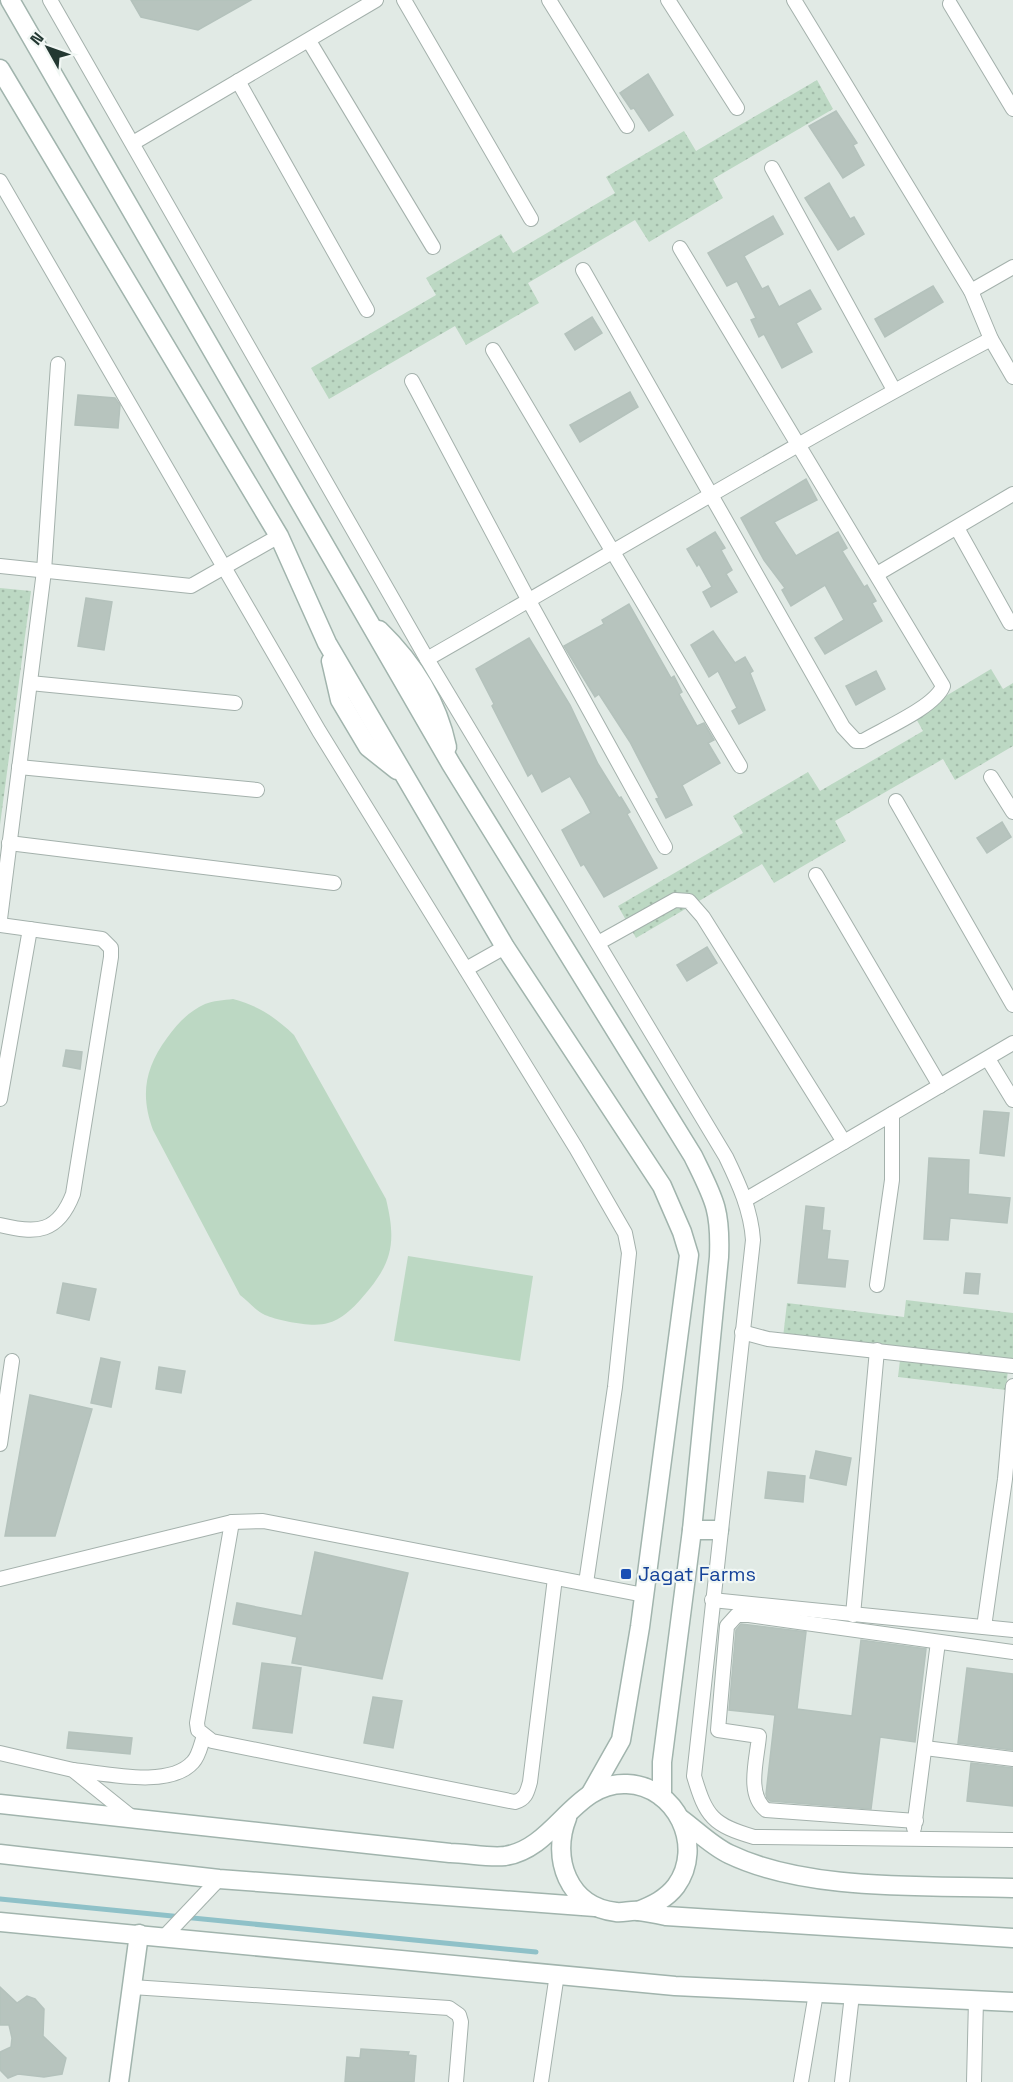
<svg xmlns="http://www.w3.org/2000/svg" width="1013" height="2082" font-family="'Space Grotesk',sans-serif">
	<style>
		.park { fill: url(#park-dots) }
		.pitch { fill: #bcd8c3 }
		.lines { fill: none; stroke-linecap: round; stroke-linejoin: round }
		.stream { stroke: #8fc1c8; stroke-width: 5 }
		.building { fill: #b7c4be; stroke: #b4c2bc; stroke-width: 1.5 }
		.street-casing { stroke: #a4b1ac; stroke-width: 16 }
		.secondary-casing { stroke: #a1b4ad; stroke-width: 21 }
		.street { stroke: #fff; stroke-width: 14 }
		.secondary { stroke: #fff; stroke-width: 18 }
		.transit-dot { fill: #1a4fb4; stroke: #f1f7f4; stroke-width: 2 }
		.labels { text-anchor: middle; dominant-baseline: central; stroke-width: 4.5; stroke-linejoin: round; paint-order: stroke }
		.transit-label { font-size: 20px; fill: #164399; stroke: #f1f7f4; text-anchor: start }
	</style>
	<defs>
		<pattern id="park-dots" width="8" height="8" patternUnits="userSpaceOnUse" patternTransform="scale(1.5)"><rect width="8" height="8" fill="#bcd8c3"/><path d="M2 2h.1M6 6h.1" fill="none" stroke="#a1baa8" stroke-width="1.8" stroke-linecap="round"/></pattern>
	</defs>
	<rect width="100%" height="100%" fill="#e1eae5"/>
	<!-- park -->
	<g class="park">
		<polygon points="817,80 833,109 713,179 723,198 649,242 635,220 528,283 539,303 466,345 455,326 329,399 311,368 436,295 426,278 501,234 513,253 615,193 606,177 684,131 696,151"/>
		<polygon points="0,588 31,591 0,825"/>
		<polygon points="991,669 1003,689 1013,683 1013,746 955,780 943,759 835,821 846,841 774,883 762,864 636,938 618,906 743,833 733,816 808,772 820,791 923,731 914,715"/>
		<polygon points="906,1300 1013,1313 1013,1370 1008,1369 1006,1390 898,1377 900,1360 782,1346 787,1303 904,1317"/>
	</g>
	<!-- pitch -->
	<g class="pitch">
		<path d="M233,999C259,1006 275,1017 294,1035L386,1199C397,1244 392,1264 361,1299C353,1308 341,1320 328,1323C314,1328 279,1321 265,1315C256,1311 248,1301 240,1295L153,1130C140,1095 145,1068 167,1038C178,1023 188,1012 205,1004C213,1001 224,1000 233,999Z"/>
		<polygon points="408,1256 533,1276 520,1361 394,1341"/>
	</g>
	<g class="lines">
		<!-- stream -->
		<polyline class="stream" points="0,1899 536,1952"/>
	</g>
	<!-- building -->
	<g class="building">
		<polygon points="131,0 251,0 198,30 141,17"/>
		<polygon points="648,74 673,115 649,131 634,108 631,109 620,93"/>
		<polygon points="836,111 857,143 853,145 864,165 843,178 809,126"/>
		<polygon points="829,183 850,219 854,217 864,234 838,250 805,198"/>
		<polygon points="773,216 783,234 744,256 762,289 768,286 779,307 810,290 821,309 796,323 812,352 782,368 764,334 759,337 751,320 756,318 737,281 727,286 708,253"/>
		<polygon points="933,286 943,302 885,337 875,319"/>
		<polygon points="592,317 602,333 575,350 565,334"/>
		<polygon points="630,392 638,407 580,442 570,425"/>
		<polygon points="78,395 115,398 120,405 118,428 75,425"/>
		<polygon points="806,479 817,500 774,522 796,556 838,532 847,548 842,551 864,587 867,585 876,601 872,603 882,621 825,654 815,638 844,620 825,585 791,606 782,590 785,588 764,560 741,518"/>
		<polygon points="715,532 725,548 721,550 732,570 726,574 737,592 711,607 703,592 712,587 699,564 697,566 687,549"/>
		<polygon points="86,598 112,602 104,650 78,646"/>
		<polygon points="629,604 671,678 674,676 682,692 679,694 697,726 704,723 714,740 708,743 720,763 682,785 692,805 666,818 656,799 659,798 630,742 599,694 595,697 564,646 604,624 602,620"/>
		<polygon points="713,631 735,663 745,657 753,671 750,673 765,710 739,724 732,711 737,708 718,671 709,677 691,645"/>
		<polygon points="529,638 570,705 598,764 619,798 621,797 630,812 627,814 657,868 604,897 584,864 581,866 562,830 591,813 583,798 570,776 542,792 532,773 528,776 492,706 494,704 476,669"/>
		<polygon points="876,671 885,689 856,705 846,686"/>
		<polygon points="1002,822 1011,837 987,853 977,838"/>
		<polygon points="707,947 717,963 687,981 677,965"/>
		<polygon points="66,1050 82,1052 80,1069 63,1066"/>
		<polygon points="984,1111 1009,1113 1004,1156 980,1153"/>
		<polygon points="929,1158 969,1160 968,1194 1010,1198 1007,1223 950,1218 948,1240 924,1239"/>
		<polygon points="806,1206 824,1208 822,1230 830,1231 827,1259 848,1261 845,1287 798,1283"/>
		<polygon points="966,1273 980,1274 978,1294 964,1293"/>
		<polygon points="63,1283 96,1289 89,1320 57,1313"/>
		<polygon points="101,1358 120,1362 111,1407 91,1403"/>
		<polygon points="159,1367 185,1371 181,1393 156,1389"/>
		<polygon points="30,1395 92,1409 55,1536 5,1536"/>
		<polygon points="816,1451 851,1458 846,1485 810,1478"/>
		<polygon points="768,1472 805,1476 803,1502 765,1498"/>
		<polygon points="315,1552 408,1573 382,1679 292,1663 297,1637 233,1624 237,1603 302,1616"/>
		<polygon points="741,1624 806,1632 797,1709 852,1716 861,1640 926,1649 915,1742 880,1737 871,1809 770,1801 767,1798 766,1794 775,1715 729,1710 736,1630"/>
		<polygon points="262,1663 301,1668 292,1733 253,1728"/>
		<polygon points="967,1668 1013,1674 1013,1750 958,1743"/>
		<polygon points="373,1697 402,1701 393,1748 364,1743"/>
		<polygon points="69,1732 132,1738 130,1754 67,1748"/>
		<polygon points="971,1763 1013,1768 1013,1806 967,1801"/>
		<polygon points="0,1987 17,2003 27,1996 35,1999 44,2009 43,2036 66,2058 62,2074 44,2077 18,2074 8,2078 0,2070 0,2052 11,2047 12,2038 9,2025 0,2025"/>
		<polygon points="361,2049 409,2052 408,2055 416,2056 414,2082 345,2082 347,2057 360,2058"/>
	</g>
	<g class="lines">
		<!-- street casing -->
		<g class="street-casing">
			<g id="street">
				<path d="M50,0L427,659L726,1157C739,1184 751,1210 753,1240L694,1776C706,1817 713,1825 754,1837L1013,1840"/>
				<polyline points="404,0 531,219"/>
				<polyline points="549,0 627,126"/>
				<polyline points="668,0 737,108"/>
				<polyline points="794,0 971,291 991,339 1013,377"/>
				<polyline points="950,4 1013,109"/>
				<polyline points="309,41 433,247"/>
				<polyline points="238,81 367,310"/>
				<polyline points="133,143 376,0"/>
				<polyline points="772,168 894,390"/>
				<polyline points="0,181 319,731 576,1148 625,1233 629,1253 615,1387 586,1583"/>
				<path d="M583,270L843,727L856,741H863C883,729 935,707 943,686L680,248"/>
				<polyline points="971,291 1013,267"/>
				<polyline points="493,350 740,766"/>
				<polyline points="412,381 529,601 665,847"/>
				<polyline points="957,528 1010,623"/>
				<polyline points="0,566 191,586 279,536"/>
				<polyline points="877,574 1013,494"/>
				<path d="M427,659C614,552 800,440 991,339"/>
				<polyline points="30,683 235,703"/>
				<polyline points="19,767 257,790"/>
				<polyline points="991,777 1013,812"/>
				<polyline points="896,801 1013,1005"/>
				<polyline points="9,843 334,883"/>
				<polyline points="816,875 940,1086"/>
				<polyline points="0,919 44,571 58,364"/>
				<path d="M0,925L102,939L111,948V957L73,1194C58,1233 37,1234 0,1225"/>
				<polyline points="598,943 675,900 689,901 703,917 844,1142"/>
				<polyline points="466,969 505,947"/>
				<polyline points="988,1059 1013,1100"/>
				<polyline points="0,1099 30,929"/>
				<polyline points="745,1200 1013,1043"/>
				<polyline points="877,1285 892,1180 892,1114"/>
				<polyline points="742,1332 768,1339 1013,1366"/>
				<polyline points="0,1444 12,1361"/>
				<path d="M232,1522L197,1723L198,1730L212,1741L515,1802C526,1799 527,1792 530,1782L555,1578"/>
				<polyline points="0,1579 232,1522 263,1521 644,1595"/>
				<polyline points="712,1600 1013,1630"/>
				<polyline points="853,1615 877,1350"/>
				<polyline points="984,1627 1005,1479 1013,1386"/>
				<polyline points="925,1748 1013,1759"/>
				<polyline points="0,1753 73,1770 134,1819"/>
				<path d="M73,1770C105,1773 169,1789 193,1762C199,1756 201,1744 204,1736"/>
				<path d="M916,1821L766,1810C746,1794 757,1760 759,1736L718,1730L727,1626L737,1615H749L1013,1652"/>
				<polyline points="914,1828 938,1642"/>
				<polyline points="165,1936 219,1879"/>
				<polyline points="132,1987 449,2008 459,2015 461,2022 456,2082"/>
				<polyline points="541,2082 557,1974"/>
				<polyline points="801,2082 816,1993"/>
				<polyline points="842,2082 852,1995"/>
				<polyline points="974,2082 976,2000"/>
			</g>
		</g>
		<!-- secondary casing -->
		<g class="secondary-casing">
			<g id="secondary">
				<path d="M10,0L451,764L693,1156C714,1199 721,1209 719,1257L692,1530L662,1762V1797"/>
				<polyline points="0,69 279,536 327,643 505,947 662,1186 682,1232 689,1255 640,1627 621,1740 591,1793"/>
				<path d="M379,630C413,663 437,700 447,747"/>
				<polyline points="331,661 340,700 368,747 397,770"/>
				<polyline points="692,1530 719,1530"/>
				<path d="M0,1804L450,1853C467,1853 488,1858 505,1856C556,1848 574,1781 627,1784C676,1786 705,1846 676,1886C666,1899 653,1905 638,1911"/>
				<path d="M567,1818C551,1858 568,1907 616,1912C623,1913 631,1910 639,1911C648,1912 657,1914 666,1916L1013,1938"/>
				<path d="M681,1819C696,1830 712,1846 729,1854C808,1892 926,1885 1013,1888"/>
				<polyline points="0,1854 219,1879 595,1907"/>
				<polyline points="0,1922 675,1986 1013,2002"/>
				<polyline points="119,2082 139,1934"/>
			</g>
		</g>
		<!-- street -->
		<use href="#street" class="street"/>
		<!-- secondary -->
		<use href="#secondary" class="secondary"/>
	</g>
	<!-- markers -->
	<rect class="transit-dot" x="620" y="1568" width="12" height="12" rx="3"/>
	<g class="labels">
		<!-- transit labels -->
		<g class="transit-label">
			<text x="638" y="1574">Jagat Farms</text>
		</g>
	</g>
	<!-- north arrow -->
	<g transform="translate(48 48) rotate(310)" stroke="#f1f7f4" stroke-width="4.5" paint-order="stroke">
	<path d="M0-4.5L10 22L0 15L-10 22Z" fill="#233832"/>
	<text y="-9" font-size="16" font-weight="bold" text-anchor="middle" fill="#233832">N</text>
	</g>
</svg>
